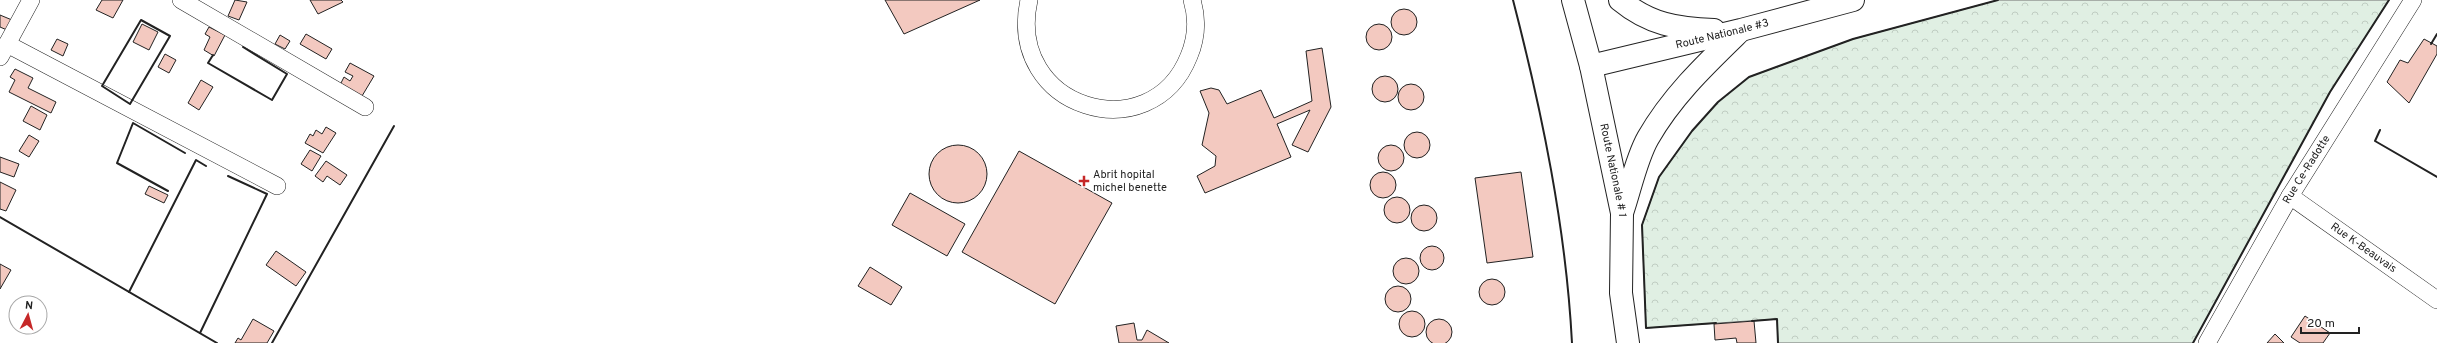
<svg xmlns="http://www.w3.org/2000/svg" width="2437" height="343" font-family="Overpass,sans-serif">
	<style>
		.park { fill: url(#park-crowns); stroke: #6f6f6f }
		.building { fill: #f3c9c0; stroke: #222 }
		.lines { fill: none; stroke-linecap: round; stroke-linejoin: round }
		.minor-casing { stroke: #222; stroke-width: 18 }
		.primary-casing { stroke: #222; stroke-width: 24 }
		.minor { stroke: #fff; stroke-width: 17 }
		.primary { stroke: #fff; stroke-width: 22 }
		.wall { stroke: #222; stroke-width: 2 }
		.poi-dot { fill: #c62828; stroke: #fff; stroke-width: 1.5 }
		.labels { text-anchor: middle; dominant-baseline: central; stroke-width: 3; stroke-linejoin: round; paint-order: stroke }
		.street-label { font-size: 11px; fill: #222; stroke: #fff }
		.poi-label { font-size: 11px; fill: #222; stroke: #fff; text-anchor: start }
	</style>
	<defs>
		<pattern id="park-crowns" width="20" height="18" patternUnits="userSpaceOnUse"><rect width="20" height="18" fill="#e0efe3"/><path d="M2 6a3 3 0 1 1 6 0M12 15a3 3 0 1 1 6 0" fill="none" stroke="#c0cdc2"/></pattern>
	</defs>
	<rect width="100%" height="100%" fill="#fff"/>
	<!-- park -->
	<polygon class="park" points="1998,0 2389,0 2330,92 2193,343 1778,343 1777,319 1646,328 1642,225 1659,177 1692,131 1718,102 1749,77 1853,39"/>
	<!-- building -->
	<g class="building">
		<polygon points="102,0 123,0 113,18 96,10"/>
		<polygon points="235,0 247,2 239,20 228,16"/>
		<polygon points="310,0 341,0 343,2 318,14"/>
		<polygon points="885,0 980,0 904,34"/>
		<circle cx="1404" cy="22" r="13"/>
		<polygon points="0,15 12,20 7,30 0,27"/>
		<polygon points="142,24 158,32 149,50 133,42"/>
		<circle cx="1379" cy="37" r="13"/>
		<polygon points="209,27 225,35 214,56 204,50 210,37 205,34"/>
		<polygon points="306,34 332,49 326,59 300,44"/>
		<polygon points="280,35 290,41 285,49 275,44"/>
		<polygon points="57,39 68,44 63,56 51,50"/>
		<polygon points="2424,39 2437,46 2437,54 2409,103 2387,82 2400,60 2408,63"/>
		<polygon points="1322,48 1331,107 1308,152 1292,145 1310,110 1277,124 1291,157 1205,193 1197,176 1215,166 1216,156 1202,145 1209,113 1200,91 1211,88 1219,90 1227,104 1261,90 1274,118 1312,101 1306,51"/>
		<polygon points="165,54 176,60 169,73 158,67"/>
		<polygon points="350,63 374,76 362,96 339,87 344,77 350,81 353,76 345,72"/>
		<polygon points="15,69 33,78 28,88 56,102 51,113 9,92 15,80 10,77"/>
		<circle cx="1385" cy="89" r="13"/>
		<polygon points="201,80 213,87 199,110 188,103"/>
		<circle cx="1411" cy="97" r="13"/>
		<polygon points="31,106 47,115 40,130 23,121"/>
		<polygon points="326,127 336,133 323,153 305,143 310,134 313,136 316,130 322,134"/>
		<circle cx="1417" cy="145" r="13"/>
		<polygon points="29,135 39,141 29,157 19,151"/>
		<circle cx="958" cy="174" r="29"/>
		<circle cx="1391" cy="158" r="13"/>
		<polygon points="310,150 321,156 312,171 301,164"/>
		<polygon points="1019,151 1112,203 1055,304 962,252"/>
		<polygon points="0,157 19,164 14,177 0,172"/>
		<polygon points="326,161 347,175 340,185 327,176 323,182 315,176"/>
		<polygon points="1521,172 1533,257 1487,263 1475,178"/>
		<circle cx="1383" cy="185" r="13"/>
		<polygon points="0,182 16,190 6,211 0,209"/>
		<polygon points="149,186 168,195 164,203 145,194"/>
		<polygon points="910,193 965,224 947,256 892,225"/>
		<circle cx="1397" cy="210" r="13"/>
		<circle cx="1424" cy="218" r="13"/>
		<circle cx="1432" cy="258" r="12"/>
		<polygon points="276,251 306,272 296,286 266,265"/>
		<circle cx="1406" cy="271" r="13"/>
		<polygon points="0,264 11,270 0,289"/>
		<polygon points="870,267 902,287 891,305 858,286"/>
		<circle cx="1492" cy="292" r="13"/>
		<circle cx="1398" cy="299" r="13"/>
		<circle cx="1412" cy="324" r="13"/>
		<polygon points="2305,316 2330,333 2323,343 2300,343 2291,337"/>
		<polygon points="253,319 274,331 267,343 235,343 238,338 241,340"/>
		<circle cx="1439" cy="332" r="13"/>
		<polygon points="1754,321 1756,343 1737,343 1736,338 1715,340 1714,324"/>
		<polygon points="1134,323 1137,340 1142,340 1147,330 1169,343 1119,343 1116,326"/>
		<polygon points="2275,334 2284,343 2267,343"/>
	</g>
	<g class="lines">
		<!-- minor casing -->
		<g class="minor-casing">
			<g id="minor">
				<polyline points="181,0 365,107"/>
				<path d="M1029,0C1005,109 1151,152 1189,56C1197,37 1198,20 1192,0"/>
				<polyline points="7,44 277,186"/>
				<polyline points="0,57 31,0"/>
				<path id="s1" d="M2290,196L2437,300"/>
				<path id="s2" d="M2207,343L2290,196L2413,0"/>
			</g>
		</g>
		<!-- primary casing -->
		<g class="primary-casing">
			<g id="primary">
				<path id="s3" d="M1573,0L1591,66L1622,213L1621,293L1628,343"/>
				<path d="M1620,0C1649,24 1677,29 1714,30"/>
				<path id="s4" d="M1591,66L1741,30L1853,0"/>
				<path d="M1622,213C1630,190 1636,159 1648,138C1672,96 1706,64 1740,31"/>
			</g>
		</g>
		<!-- minor -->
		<use href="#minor" class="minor"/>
		<!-- primary -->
		<use href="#primary" class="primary"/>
		<!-- wall -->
		<g class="wall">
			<path d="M1513,0C1542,112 1566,228 1572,343"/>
			<polygon points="141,20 170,36 130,104 102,86"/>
			<polyline points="2431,44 2437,34"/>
			<polyline points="213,55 208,63 272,100 287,74 243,47"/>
			<polyline points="2380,130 2375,141 2437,177"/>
			<polyline points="168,191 117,163 133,123 185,153"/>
			<polyline points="0,217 217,343"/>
			<polyline points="129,292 196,160 206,166"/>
			<polyline points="1752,321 1777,319 1778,343"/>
			<polyline points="1716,323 1646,328 1642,225 1659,177 1692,131 1718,102 1749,77 1853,39 1998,0"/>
			<polyline points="200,333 267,194 228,176"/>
			<polyline points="272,343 394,126"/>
			<polyline points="2193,343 2330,92 2389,0"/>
		</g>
	</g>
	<!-- markers -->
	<path class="poi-dot" d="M1082 175h4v4h4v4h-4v4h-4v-4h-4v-4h4z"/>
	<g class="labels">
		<!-- street labels -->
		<g class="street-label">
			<text stroke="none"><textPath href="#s4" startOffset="135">Route Nationale #3</textPath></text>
			<text stroke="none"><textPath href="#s3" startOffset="175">Route Nationale # 1</textPath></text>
			<text stroke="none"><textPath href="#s2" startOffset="200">Rue Ce-Radotte</textPath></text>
			<text stroke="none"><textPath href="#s1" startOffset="90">Rue K-Beauvais</textPath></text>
		</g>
		<!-- poi labels -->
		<g class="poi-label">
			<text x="1093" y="175">Abrit hopital<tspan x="1093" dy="13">michel benette</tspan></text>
		</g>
	</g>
	<!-- north arrow -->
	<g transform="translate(28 315) rotate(6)"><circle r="19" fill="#ffffff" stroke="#a7a7a7"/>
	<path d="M0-3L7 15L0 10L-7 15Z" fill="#c62828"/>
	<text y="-6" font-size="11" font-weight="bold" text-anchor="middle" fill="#222222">N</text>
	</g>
	<!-- scale -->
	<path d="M2301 327v6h58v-6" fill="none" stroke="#222222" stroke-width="2"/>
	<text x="2307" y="327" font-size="12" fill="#222222" stroke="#ffffff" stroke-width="3" paint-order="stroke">20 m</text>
</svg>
